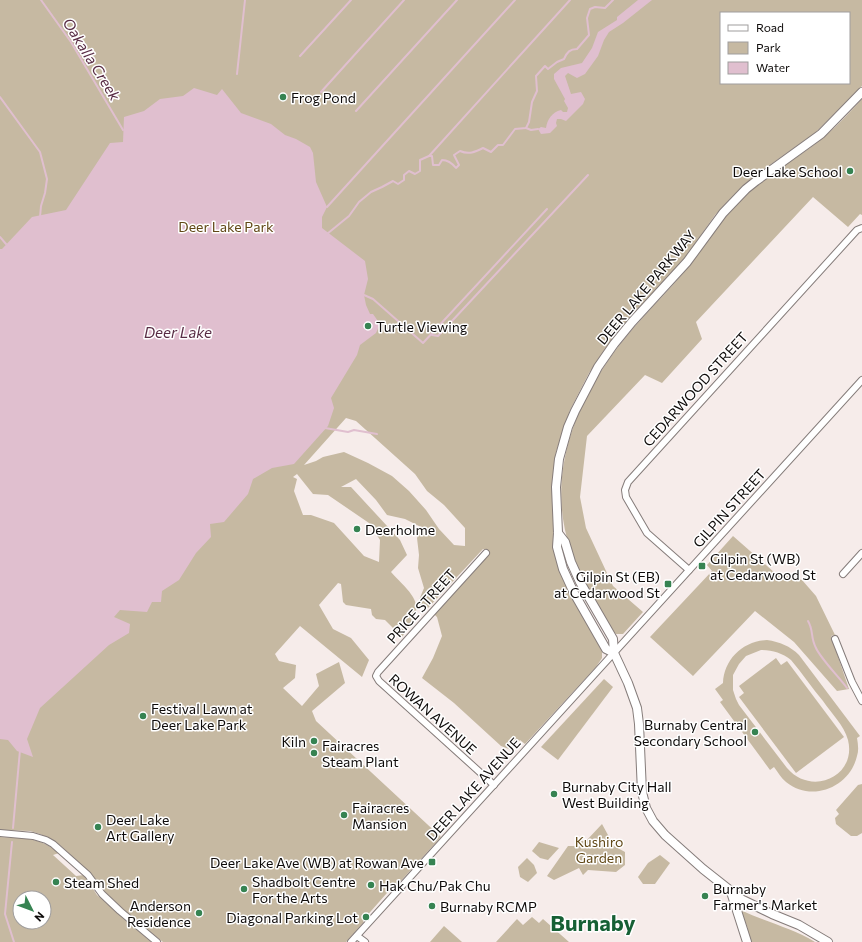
<svg xmlns="http://www.w3.org/2000/svg" width="862" height="942" font-family="Commissioner,sans-serif">
	<style>
		.green { fill: #c6b9a2; fill-rule: evenodd }
		.water { fill: #e0bfcf }
		.lines { fill: none; stroke-linecap: round; stroke-linejoin: round }
		.stream { stroke: #e0bfcf; stroke-width: 2 }
		.minor-casing { stroke: #857c7a; stroke-width: 8 }
		.major-casing { stroke: #857c7a; stroke-width: 10 }
		.minor { stroke: #fff; stroke-width: 6 }
		.major { stroke: #fff; stroke-width: 8 }
		.poi-dot { fill: #368352; stroke: #fff; stroke-width: 1.5 }
		.labels { text-anchor: middle; dominant-baseline: central; stroke-width: 3; stroke-linejoin: round; paint-order: stroke }
		.poi-label { font-size: 14px; fill: #0e0b0a; stroke: #fff; text-anchor: start }
		.park-label { font-size: 14px; fill: #614816; stroke: #fff }
		.street-label { font-size: 14px; fill: #0e0b0a; stroke: #fff }
		.water-label { font-size: 15px; font-style: italic; fill: #592d45; stroke: #fff }
		.town-label { font-size: 22px; font-weight: bold; fill: #166035; stroke: #fff }
	</style>
	<rect width="100%" height="100%" fill="#f6ecea"/>
	<!-- green -->
	<g class="green">
		<path d="M0,0H862V86L815,133L753,177L729,200L715,215L687,255L611,341L589,373L570,410L556,452L553,474V525L555,543L561,570L566,585L602,651V658L596,667L525,744L520,740L511,750L501,746L454,703L422,678L433,658L442,636L437,617L434,614L485,550L483,549L428,608L417,605L424,588L418,568L419,555L417,538L421,527L405,519L387,515L376,500L356,479L341,487H351L400,540L407,555L391,572C415,598 428,604 402,637L385,620L376,619L372,615L371,609L346,605L343,602L341,584L338,583L319,605L333,629L351,638L369,660L362,677L300,626L275,654L279,661L296,665L295,678L283,688L302,706L319,686L316,674L339,662L345,683L312,711L316,721L441,837L398,884L394,885L364,919L363,923L346,942H163L135,920L105,892L91,874L61,846L51,839L40,834L30,831L0,830ZM721,13H849V83H721ZM346,418L356,421L415,474L427,491L444,505L465,528V546L454,545L439,529L426,510L409,491L392,476L368,463L344,452L323,457L316,461L304,465ZM297,474L313,494L328,495L369,523L380,540L379,562L364,556L334,523L311,515H303L294,491L297,479L293,477Z"/>
		<path d="M862,99V215L860,214L848,227L813,197L696,322L702,339L662,383L645,375L587,436L580,497L586,528L613,586L643,612L623,634H616L612,630C597,604 581,579 571,551C547,484 570,414 610,358C630,329 656,304 679,278C703,251 720,217 748,193C772,172 800,157 825,136C838,125 850,112 862,99Z"/>
		<polygon points="733,536 775,573 802,580 816,596 835,635 831,636 849,689 837,691 794,642 755,611 693,676 650,637 712,571 707,565"/>
		<path d="M767,640C780,642 790,646 799,655L860,736L857,738C858,744 859,750 857,756C850,787 812,803 786,782C781,778 778,772 774,767L770,770L720,702L723,700L715,689L723,683C724,659 743,641 767,640ZM761,650C773,650 782,653 791,660C802,673 812,688 823,701C831,713 844,725 848,740C857,776 812,797 787,768L739,705L736,699L733,690V675L739,664L746,656Z"/>
		<polygon points="776,658 781,665 787,661 844,737 796,773 739,697 744,693 739,686"/>
		<polygon points="604,679 613,687 558,760 541,747"/>
		<polygon points="862,784 862,833 857,836 851,836 836,824 835,818 839,814 836,810 858,785"/>
		<polygon points="602,824 614,846 625,852 625,865 616,872 588,870 583,875 579,868 554,880 547,876 568,846 576,846 578,841 586,841"/>
		<path d="M0,837C23,838 40,837 59,853L53,855L76,876L84,875L97,895L151,942H0ZM20,898H44V922H20Z"/>
		<polygon points="539,842 559,848 548,860 540,858 532,851"/>
		<polygon points="660,855 670,863 655,884 643,884 638,877 648,863"/>
		<polygon points="527,858 534,865 537,873 528,882 520,877 518,867"/>
		<path d="M741,910C765,922 792,928 815,942H750L747,926L740,911Z"/>
		<polygon points="532,917 539,923 543,919 569,942 496,942 517,919 523,925"/>
		<polygon points="444,926 462,942 430,942"/>
	</g>
	<!-- water -->
	<g class="water">
		<path d="M638,0H652L623,23L609,32L604,40L598,56L585,74L577,78L568,73L565,76L571,94L581,92L585,99L583,104L566,121L561,119H557L556,123L557,126L550,133L541,134L538,129L541,127L546,128C547,120 552,112 561,110L563,112H567L568,108L564,101L565,99L554,79V74L561,68L582,63L592,48L598,32L617,20V17Z"/>
		<polygon points="194,88 217,95 222,89 241,113 271,124 285,135 296,139 310,147 313,153 316,182 327,207 322,217 322,228 365,261 368,279 364,295 366,305 370,314 373,314 380,324 376,333 360,345 357,355 331,398 334,408 328,426 294,464 272,468 253,479 248,494 224,522 210,524 211,537 196,553 179,580 162,591 161,602 152,602 147,612 120,610 114,617 130,624 129,633 109,645 40,708 27,739 33,757 17,751 8,740 0,739 0,249 2,249 32,217 66,210 110,143 123,142 124,117 144,111 160,99 183,96"/>
	</g>
	<g class="lines">
		<!-- stream -->
		<g class="stream">
			<polyline points="41,0 71,42 123,130"/>
			<polyline points="300,56 351,0"/>
			<polyline points="237,74 245,0"/>
			<polyline points="321,92 404,0"/>
			<polyline points="0,97 40,152 47,179 45,193 41,206 40,217"/>
			<polyline points="356,111 457,0"/>
			<polyline points="526,128 531,130 538,129"/>
			<polyline points="429,156 570,0"/>
			<polyline points="327,207 515,0"/>
			<path d="M327,234L349,216L359,202L371,192L382,187L393,181L398,184L404,180V175L409,171L415,174L420,171V160L429,156H432L433,165H439L442,160C448,160 452,163 456,168L459,165L454,155L460,151C469,155 475,152 483,148L491,152L498,145H503L515,129L526,128L529,122L532,102L537,91L536,76L545,66L548,69L557,62L564,59C567,52 570,49 577,49L589,35L587,18L590,9L595,7L605,8L613,0"/>
			<polyline points="0,237 6,244"/>
			<polyline points="364,295 373,299 423,343 547,209"/>
			<polyline points="432,335 438,336 588,175"/>
			<polyline points="325,428 348,432 354,430 377,434"/>
			<path d="M808,621C814,631 810,637 816,648C821,659 839,677 847,688"/>
			<polyline points="13,828 20,750"/>
			<polyline points="12,842 5,914 14,942"/>
		</g>
		<!-- minor casing -->
		<g class="minor-casing">
			<g id="minor">
				<polyline points="486,553 378,672 376,676 379,681 494,785"/>
				<polyline points="689,570 647,533 626,497 625,490 628,482 857,230 862,228"/>
				<polyline points="843,574 862,553"/>
				<polyline points="835,639 852,682 862,701"/>
				<polyline points="0,833 33,836 46,840 53,844 88,875 102,894 120,911 157,942"/>
				<polyline points="357,936 365,942"/>
				<polyline points="351,942 862,380"/>
			</g>
		</g>
		<!-- major casing -->
		<g class="major-casing">
			<g id="major">
				<polyline points="558,533 565,542 571,562 580,582 613,639 614,653 628,683 637,708 639,724 642,792 646,808 653,821 665,835 703,869 741,899 772,914 799,925 828,942"/>
				<polyline points="614,653 606,649 574,593 563,569 557,547 558,533 556,487 559,459 568,427 575,411 598,367 614,344 632,322 687,262 723,213 746,189 756,181 821,134 862,92"/>
				<polyline points="731,892 747,942"/>
			</g>
		</g>
		<!-- minor -->
		<use href="#minor" class="minor"/>
		<!-- major -->
		<use href="#major" class="major"/>
	</g>
	<!-- markers -->
	<g class="poi-dot">
		<circle cx="283" cy="97" r="4"/>
		<circle cx="850" cy="171" r="4"/>
		<circle cx="368" cy="326" r="4"/>
		<circle cx="357" cy="529" r="4"/>
		<rect x="698" y="562" width="8" height="8" rx="2"/>
		<rect x="664" y="580" width="8" height="8" rx="2"/>
		<circle cx="143" cy="716" r="4"/>
		<circle cx="755" cy="732" r="4"/>
		<circle cx="314" cy="741" r="4"/>
		<circle cx="314" cy="753" r="4"/>
		<circle cx="554" cy="794" r="4"/>
		<circle cx="344" cy="815" r="4"/>
		<circle cx="98" cy="827" r="4"/>
		<rect x="428" y="858" width="8" height="8" rx="2"/>
		<circle cx="56" cy="882" r="4"/>
		<circle cx="371" cy="885" r="4"/>
		<circle cx="244" cy="889" r="4"/>
		<circle cx="705" cy="896" r="4"/>
		<circle cx="432" cy="906" r="4"/>
		<circle cx="199" cy="913" r="4"/>
		<circle cx="366" cy="917" r="4"/>
	</g>
	<g class="labels">
		<!-- poi labels -->
		<g class="poi-label">
			<text x="291" y="97">Frog Pond</text>
			<text x="842" y="171" text-anchor="end">Deer Lake School</text>
			<text x="376" y="326">Turtle Viewing</text>
			<text x="365" y="529">Deerholme</text>
			<text x="710" y="558">Gilpin St (WB)<tspan x="710" dy="16">at Cedarwood St</tspan></text>
			<text x="660" y="576" text-anchor="end">Gilpin St (EB)<tspan x="660" dy="16">at Cedarwood St</tspan></text>
			<text x="151" y="708">Festival Lawn at<tspan x="151" dy="16">Deer Lake Park</tspan></text>
			<text x="747" y="724" text-anchor="end">Burnaby Central<tspan x="747" dy="16">Secondary School</tspan></text>
			<text x="306" y="741" text-anchor="end">Kiln</text>
			<text x="322" y="745">Fairacres<tspan x="322" dy="16">Steam Plant</tspan></text>
			<text x="562" y="786">Burnaby City Hall<tspan x="562" dy="16">West Building</tspan></text>
			<text x="352" y="807">Fairacres<tspan x="352" dy="16">Mansion</tspan></text>
			<text x="106" y="819">Deer Lake<tspan x="106" dy="16">Art Gallery</tspan></text>
			<text x="424" y="862" text-anchor="end">Deer Lake Ave (WB) at Rowan Ave</text>
			<text x="252" y="881">Shadbolt Centre<tspan x="252" dy="16">For the Arts</tspan></text>
			<text x="64" y="882">Steam Shed</text>
			<text x="379" y="885">Hak Chu/Pak Chu</text>
			<text x="713" y="888">Burnaby<tspan x="713" dy="16">Farmer's Market</tspan></text>
			<text x="191" y="905" text-anchor="end">Anderson<tspan x="191" dy="16">Residence</tspan></text>
			<text x="440" y="906">Burnaby RCMP</text>
			<text x="358" y="917" text-anchor="end">Diagonal Parking Lot</text>
		</g>
		<!-- park labels -->
		<g class="park-label">
			<text x="226" y="226">Deer Lake Park</text>
			<text x="599" y="841">Kushiro<tspan x="599" dy="16">Garden</tspan></text>
		</g>
		<!-- street labels -->
		<g class="street-label">
			<text transform="translate(646 287) rotate(-50)">DEER LAKE PARKWAY</text>
			<text transform="translate(695 389) rotate(-48)">CEDARWOOD STREET</text>
			<text transform="translate(729 508) rotate(-48)">GILPIN STREET</text>
			<text transform="translate(421 606) rotate(-48)">PRICE STREET</text>
			<text transform="translate(433 714) rotate(42)">ROWAN AVENUE</text>
			<text transform="translate(473 789) rotate(-48)">DEER LAKE AVENUE</text>
		</g>
		<!-- water labels -->
		<g class="water-label">
			<text transform="translate(92 59) rotate(58)">Oakalla Creek</text>
			<text x="178" y="332">Deer Lake</text>
		</g>
		<!-- town labels -->
		<g class="town-label">
			<text x="593" y="922">Burnaby</text>
		</g>
	</g>
	<!-- legend -->
	<rect x="720" y="12" width="130" height="72" fill="#ffffff" stroke="#9f9d9d"/>
	<rect x="728" y="25" width="20" height="6" fill="#ffffff" stroke="#9f9d9d"/>
	<text x="756" y="32" font-size="12" fill="#0e0b0a">Road</text>
	<rect x="728" y="42" width="20" height="12" fill="#c6b9a2" stroke="#9f9d9d"/>
	<text x="756" y="52" font-size="12" fill="#0e0b0a">Park</text>
	<rect x="728" y="62" width="20" height="12" fill="#e0bfcf" stroke="#9f9d9d"/>
	<text x="756" y="72" font-size="12" fill="#0e0b0a">Water</text>
	<!-- north arrow -->
	<g transform="translate(32 910) rotate(132)"><circle r="19" fill="#ffffff" stroke="#9f9d9d"/>
	<path d="M0-3L7 15L0 10L-7 15Z" fill="#368352"/>
	<text y="-6" font-size="11" font-weight="bold" text-anchor="middle" fill="#0e0b0a">N</text>
	</g>
</svg>
